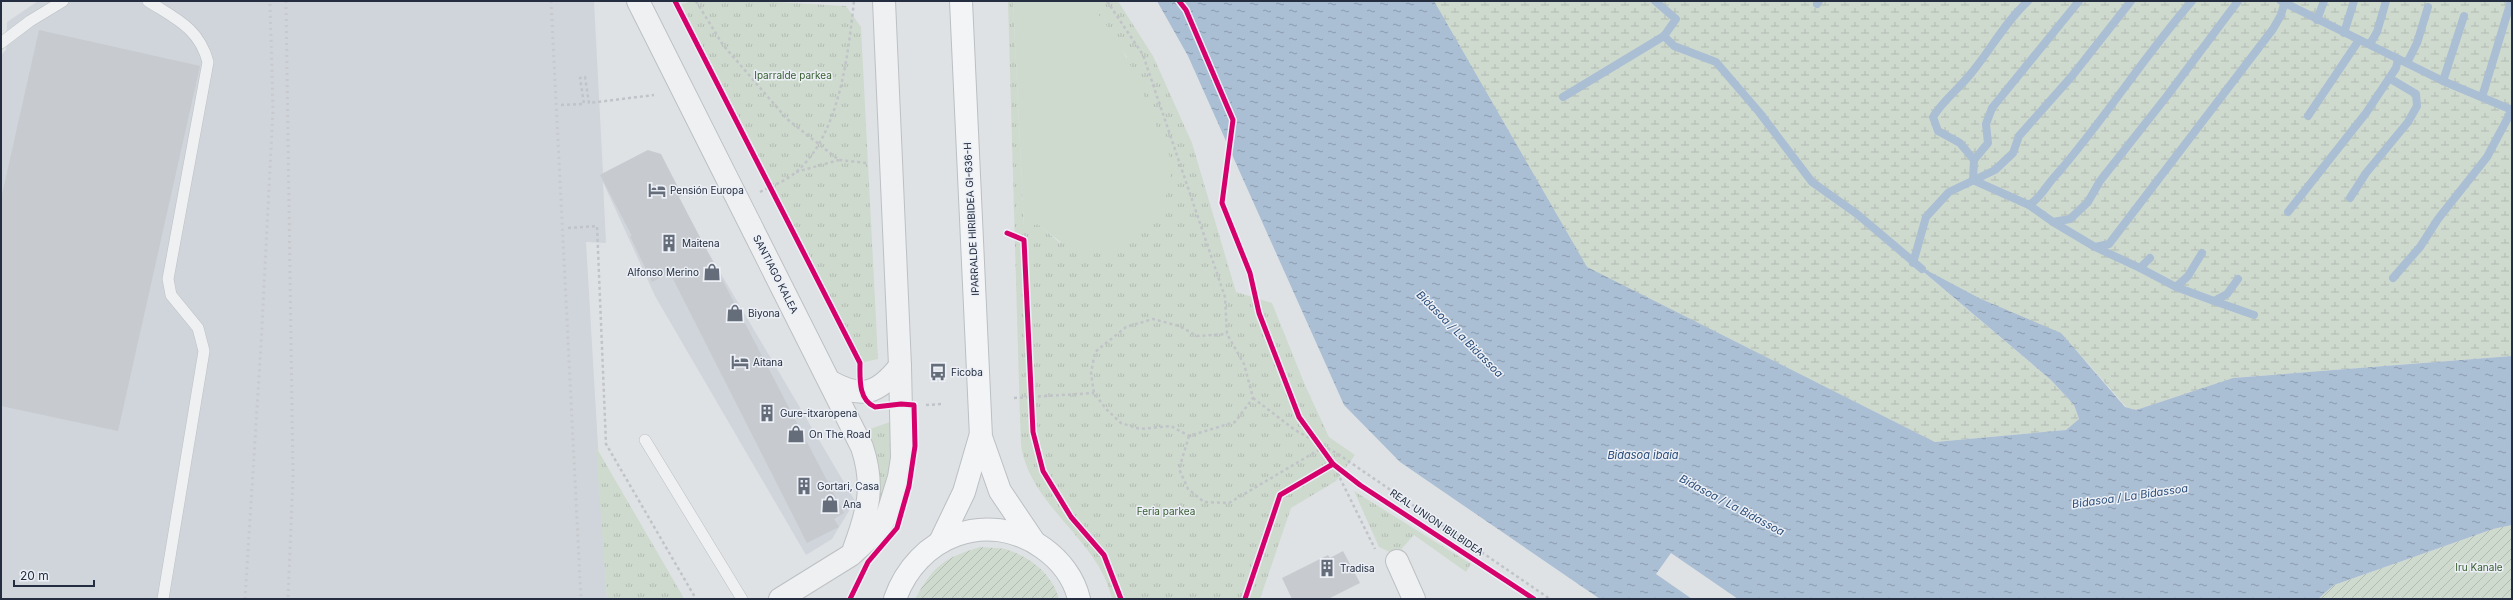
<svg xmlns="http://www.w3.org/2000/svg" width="2513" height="600" font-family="Inter,sans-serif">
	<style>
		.built { fill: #d0d5dc }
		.grass { fill: url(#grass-tufts) }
		.wetland { fill: url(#wetland-marsh) }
		.garden { fill: url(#garden-furrows) }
		.pitch { fill: #cfdace }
		.water { fill: url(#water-ripples) }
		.pier { fill: #dfe2e5 }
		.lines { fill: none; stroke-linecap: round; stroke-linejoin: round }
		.stream { stroke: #aabed4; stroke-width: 8 }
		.building { fill: #c7cace }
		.lane-casing { stroke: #bdc0c3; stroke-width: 12 }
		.street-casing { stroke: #bdc0c3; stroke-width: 24 }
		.primary-casing { stroke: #bbbfc3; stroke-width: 24 }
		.path { stroke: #c0c3c8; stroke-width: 2.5; stroke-dasharray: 3 3; stroke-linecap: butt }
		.lane { stroke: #eef0f2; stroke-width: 11 }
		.street { stroke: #eef0f2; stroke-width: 22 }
		.primary { stroke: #f3f4f5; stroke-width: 22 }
		.rail { stroke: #c7c9cd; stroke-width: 3; stroke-dasharray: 2 4; stroke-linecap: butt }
		.cycleway-casing { stroke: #ecf0f6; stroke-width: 8 }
		.cycleway { stroke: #d6006c; stroke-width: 5 }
		.labels { text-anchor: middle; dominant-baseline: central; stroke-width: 3; stroke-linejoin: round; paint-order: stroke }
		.park-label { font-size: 10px; fill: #385d30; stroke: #ecf0f6 }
		.poi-label { font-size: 10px; fill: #242e40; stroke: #ecf0f6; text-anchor: start }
		.street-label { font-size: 10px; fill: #242e40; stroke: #ecf0f6 }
		.water-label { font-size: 11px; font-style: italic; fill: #2a4c78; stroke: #ecf0f6 }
	</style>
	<defs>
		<pattern id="grass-tufts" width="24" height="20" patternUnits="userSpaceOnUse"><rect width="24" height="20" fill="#cfdace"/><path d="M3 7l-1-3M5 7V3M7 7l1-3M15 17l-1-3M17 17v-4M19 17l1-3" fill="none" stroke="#b2bbb2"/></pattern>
		<pattern id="wetland-marsh" width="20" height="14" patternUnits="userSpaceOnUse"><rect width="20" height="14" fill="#cfdace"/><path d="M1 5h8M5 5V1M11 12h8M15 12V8" fill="none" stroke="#b2bbb2"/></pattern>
		<pattern id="garden-furrows" width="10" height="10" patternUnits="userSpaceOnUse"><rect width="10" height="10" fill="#cfdace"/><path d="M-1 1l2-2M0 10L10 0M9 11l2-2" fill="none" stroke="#b2bbb2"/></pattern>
		<pattern id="water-ripples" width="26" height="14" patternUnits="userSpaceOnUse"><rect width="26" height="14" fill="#aabed4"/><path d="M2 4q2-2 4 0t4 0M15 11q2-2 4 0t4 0" fill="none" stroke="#8a9bad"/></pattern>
	</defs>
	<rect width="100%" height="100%" fill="#dfe2e5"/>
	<!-- built -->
	<polygon class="built" points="38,1 594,1 603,173 648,150 855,501 832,539 806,555 655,296 603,182 606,243 586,242 607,599 1,599 1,55 6,50 7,22"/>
	<!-- grass -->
	<g class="grass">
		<polygon points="692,1 757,1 846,6 861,27 878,359 860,363 679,5"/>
		<path d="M1008,1H1013L1024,226L1038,224L1060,243L1127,57L1088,1H1118L1153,56L1192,143L1236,292L1272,303L1305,385L1329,437L1355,455L1336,481L1291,508L1260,599H1112C1100,543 1037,510 1023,455C1020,444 1021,432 1020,421Z"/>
		<polygon points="893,421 890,478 878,515 864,431"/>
		<polygon points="596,447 681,593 684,599 607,599"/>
		<polygon points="1354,491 1471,564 1466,572 1414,535 1396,555 1379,547"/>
	</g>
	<!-- wetland -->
	<polygon class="wetland" points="1380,1 2512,1 2512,356 2233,378 2136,410 2126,407 2086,361 1981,299 1915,265 2051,380 2074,405 2079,420 2066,430 1935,442 1587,268"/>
	<!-- garden -->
	<g class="garden">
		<polygon points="2512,525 2512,599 2318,599 2334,585 2493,529"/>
		<path d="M980,547C990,548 1002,547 1011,551C1033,559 1053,576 1059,599H915C934,565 944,558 980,547Z"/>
	</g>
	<!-- pitch -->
	<path class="pitch" d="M1013,1H1088C1102,19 1118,39 1127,59C1138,79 1146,101 1155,123C1159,134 1168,147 1170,159C1177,207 1132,264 1081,251C1064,246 1052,236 1038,224L1024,227Z"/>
	<!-- water -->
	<polygon class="water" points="1157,1 1434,1 1587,267 1935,442 2066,430 2079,419 2074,405 2051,380 1913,263 1981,299 2061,333 2125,407 2136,410 2233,378 2512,356 2512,525 2493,529 2334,585 2318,599 1600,599 1400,462 1344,405 1188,56"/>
	<!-- pier -->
	<polygon class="pier" points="1671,553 1738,599 1692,599 1656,574"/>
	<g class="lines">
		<!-- stream -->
		<g class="stream">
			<polyline points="1655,1 1676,19 1664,36 1674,46 1716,62 1759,112 1812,182 1857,214 1922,269"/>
			<polyline points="2281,1 2443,81 2512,110"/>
			<polyline points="1817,4 1819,1"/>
			<polyline points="2317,20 2324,1"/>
			<polyline points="2344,33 2354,1"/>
			<polyline points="2370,44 2377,32 2386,1"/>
			<polyline points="2407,63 2417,43 2428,7"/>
			<polyline points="2443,81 2464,16"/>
			<polyline points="1563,97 1664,36"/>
			<polyline points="2482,97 2511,1"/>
			<polyline points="2308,116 2359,40"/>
			<polyline points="1974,160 1988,143 1986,124 1992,108 2079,1"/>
			<path d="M1973,180L2029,205C2042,197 2046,185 2057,174C2105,119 2144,56 2192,1"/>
			<path d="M1973,180L1974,160L1960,143L1938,131L1933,117C1943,100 1961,87 1973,71C1991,49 2006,21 2028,1"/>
			<polyline points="2350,198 2366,173 2408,122 2417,106 2416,94 2389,78"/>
			<polyline points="2029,205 2053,222 2070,219 2088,202 2100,181 2167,96 2238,1"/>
			<polyline points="2288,212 2366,113 2396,68 2398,59"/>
			<polyline points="2053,222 2095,247 2109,244 2273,29 2281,15 2285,1"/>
			<polyline points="2095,247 2140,268 2150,258"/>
			<polyline points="1913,263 1926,217 1949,192 1995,170 2013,153 2019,136 2072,76 2131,1"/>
			<polyline points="2140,268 2176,287 2188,276 2202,253"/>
			<polyline points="2393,278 2420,247 2438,219 2487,157 2512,110"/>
			<polyline points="2176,287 2214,301 2227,294 2238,279"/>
			<polyline points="2214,301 2254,315"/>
		</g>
	</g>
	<!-- building -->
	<g class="building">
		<polygon points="39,30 200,66 118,431 1,406 1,199"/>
		<polygon points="648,150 661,154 682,195 679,197 844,513 834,519 839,527 807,543 670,273 652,282 630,236 632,236 600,175"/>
		<polygon points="1343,551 1360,583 1328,599 1292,599 1282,578 1328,555 1330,558"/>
	</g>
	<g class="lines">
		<!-- lane casing -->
		<g class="lane-casing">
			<g id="lane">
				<path d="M148,1C176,19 199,28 208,62L168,279L171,295L198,328L204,351L163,599"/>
				<polyline points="1,43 30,21 63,1"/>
				<polyline points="645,440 742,599"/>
			</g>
		</g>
		<!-- street casing -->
		<g class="street-casing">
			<g id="street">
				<path d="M638,1L862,447C875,486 868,511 854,549"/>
				<path d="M831,382C862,399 878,394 900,366"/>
				<polyline points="1397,561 1414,599"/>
				<polyline points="780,599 851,555 878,530 888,513 899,477 902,458 900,366 884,1"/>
			</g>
		</g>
		<!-- primary casing -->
		<g class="primary-casing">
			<g id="primary">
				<polyline points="961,1 981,437 1000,491 1033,540"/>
				<polyline points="940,542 964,492 980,437"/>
				<path d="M895,599C917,536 987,508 1043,548C1060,560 1074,578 1079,599"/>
			</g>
		</g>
		<!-- path -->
		<g class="path">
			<polyline points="696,1 723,45 787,119 839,160 866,163"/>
			<polyline points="1107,1 1143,55 1225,297 1227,334 1244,364 1253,398 1235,422 1189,436 1171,426 1140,429 1121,423 1107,410 1094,393 1091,373 1095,352 1126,327 1153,319 1179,326 1197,336 1227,334"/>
			<polyline points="1179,1 1186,10 1233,120 1222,203 1250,273 1259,313 1299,417 1333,464 1375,549"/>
			<polyline points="561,105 584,104 580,78 585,77 589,103 654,95"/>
			<polyline points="796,172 839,160"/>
			<path d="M760,192C772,186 785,181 795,173C840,135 848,55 854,1"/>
			<polyline points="568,228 597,226 606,444 696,599"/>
			<polyline points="1014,398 1094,393"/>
			<polyline points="1253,398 1295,430 1338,454 1550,599"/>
			<polyline points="926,405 943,404"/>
			<polyline points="1189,436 1179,469 1188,489 1204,502 1229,503 1322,448"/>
		</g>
		<!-- lane -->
		<use href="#lane" class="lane"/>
		<!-- street -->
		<use href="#street" class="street"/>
		<!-- primary -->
		<use href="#primary" class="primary"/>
		<!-- rail -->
		<g class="rail">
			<polyline points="286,1 293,477 288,599"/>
			<polyline points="551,1 581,599"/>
			<polyline points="245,599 261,345 273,110 270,1"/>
		</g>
		<!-- cycleway casing -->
		<g class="cycleway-casing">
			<g id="cycleway">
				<path d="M675,1L860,363C860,378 858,400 875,407L901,404L914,405L915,446L909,486L897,528L868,562L850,599"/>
				<polyline points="1179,1 1186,10 1233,120 1222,203 1250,273 1259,313 1299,417 1333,464"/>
				<polyline points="1007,233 1024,240 1033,432 1043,471 1071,517 1104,555 1121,599"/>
				<polyline points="1245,599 1280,495 1333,464 1360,485 1534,599"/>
			</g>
		</g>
		<!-- cycleway -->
		<use href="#cycleway" class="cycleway"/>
	</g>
	<!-- icons -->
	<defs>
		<g id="hotel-bare" transform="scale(1.38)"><path d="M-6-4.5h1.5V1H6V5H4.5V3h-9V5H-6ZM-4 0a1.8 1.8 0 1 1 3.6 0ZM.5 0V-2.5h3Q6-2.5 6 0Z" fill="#656d7a" stroke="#ecf0f6" stroke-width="2.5" paint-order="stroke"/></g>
		<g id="building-bare" transform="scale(1.38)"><path d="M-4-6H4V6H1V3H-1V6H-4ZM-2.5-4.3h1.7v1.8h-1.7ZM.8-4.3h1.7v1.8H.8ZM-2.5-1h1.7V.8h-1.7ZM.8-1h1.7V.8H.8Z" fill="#656d7a" stroke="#ecf0f6" stroke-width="2.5" paint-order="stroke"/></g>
		<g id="shop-bare" transform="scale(1.38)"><path d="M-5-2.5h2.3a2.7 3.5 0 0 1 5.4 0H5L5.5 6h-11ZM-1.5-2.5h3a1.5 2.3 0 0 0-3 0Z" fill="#656d7a" stroke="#ecf0f6" stroke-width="2.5" paint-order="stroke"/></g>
		<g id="bus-bare" transform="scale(1.38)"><path d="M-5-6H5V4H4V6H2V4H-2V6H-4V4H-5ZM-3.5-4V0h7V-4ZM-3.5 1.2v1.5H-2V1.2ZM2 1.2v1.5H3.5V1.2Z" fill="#656d7a" stroke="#ecf0f6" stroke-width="2.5" paint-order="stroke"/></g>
	</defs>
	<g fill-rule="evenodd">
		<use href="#hotel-bare" x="657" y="190"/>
		<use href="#building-bare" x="669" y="243"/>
		<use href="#shop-bare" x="712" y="272"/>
		<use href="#shop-bare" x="735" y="313"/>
		<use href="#hotel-bare" x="740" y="362"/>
		<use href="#bus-bare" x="938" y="372"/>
		<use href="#building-bare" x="767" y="413"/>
		<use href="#shop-bare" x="796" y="434"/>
		<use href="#building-bare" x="804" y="486"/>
		<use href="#shop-bare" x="830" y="504"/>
		<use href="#building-bare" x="1327" y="568"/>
	</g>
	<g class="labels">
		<!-- park labels -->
		<g class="park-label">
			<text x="793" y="75">Iparralde parkea</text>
			<text x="1166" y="511">Feria parkea</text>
			<text x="2479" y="567">Iru Kanale</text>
		</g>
		<!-- poi labels -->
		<g class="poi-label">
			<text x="670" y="190">Pensión Europa</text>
			<text x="682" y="243">Maitena</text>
			<text x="699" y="272" text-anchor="end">Alfonso Merino</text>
			<text x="748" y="313">Biyona</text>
			<text x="753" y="362">Aitana</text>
			<text x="951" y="372">Ficoba</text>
			<text x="780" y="413">Gure-itxaropena</text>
			<text x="809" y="434">On The Road</text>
			<text x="817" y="486">Gortari, Casa</text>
			<text x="843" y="504">Ana</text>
			<text x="1340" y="568">Tradisa</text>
		</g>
		<!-- street labels -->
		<g class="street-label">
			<text transform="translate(971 219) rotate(-93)">IPARRALDE HIRIBIDEA GI-636-H</text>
			<text transform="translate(776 274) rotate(63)">SANTIAGO KALEA</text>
			<text transform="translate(1437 522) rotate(34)">REAL UNION IBILBIDEA</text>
		</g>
		<!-- water labels -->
		<g class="water-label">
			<text transform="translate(1460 334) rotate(45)">Bidasoa / La Bidassoa</text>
			<text x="1643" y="455">Bidasoa ibaia</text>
			<text transform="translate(2130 496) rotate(-8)">Bidasoa / La Bidassoa</text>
			<text transform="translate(1732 505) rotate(28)">Bidasoa / La Bidassoa</text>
		</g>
	</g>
	<!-- border -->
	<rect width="2513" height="600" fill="none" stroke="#242e40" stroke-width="4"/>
	<!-- scale -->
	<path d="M14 580v6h80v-6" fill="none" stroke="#242e40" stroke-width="2"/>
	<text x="20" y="580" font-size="12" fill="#242e40" stroke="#ecf0f6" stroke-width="3" paint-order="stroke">20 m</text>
</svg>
